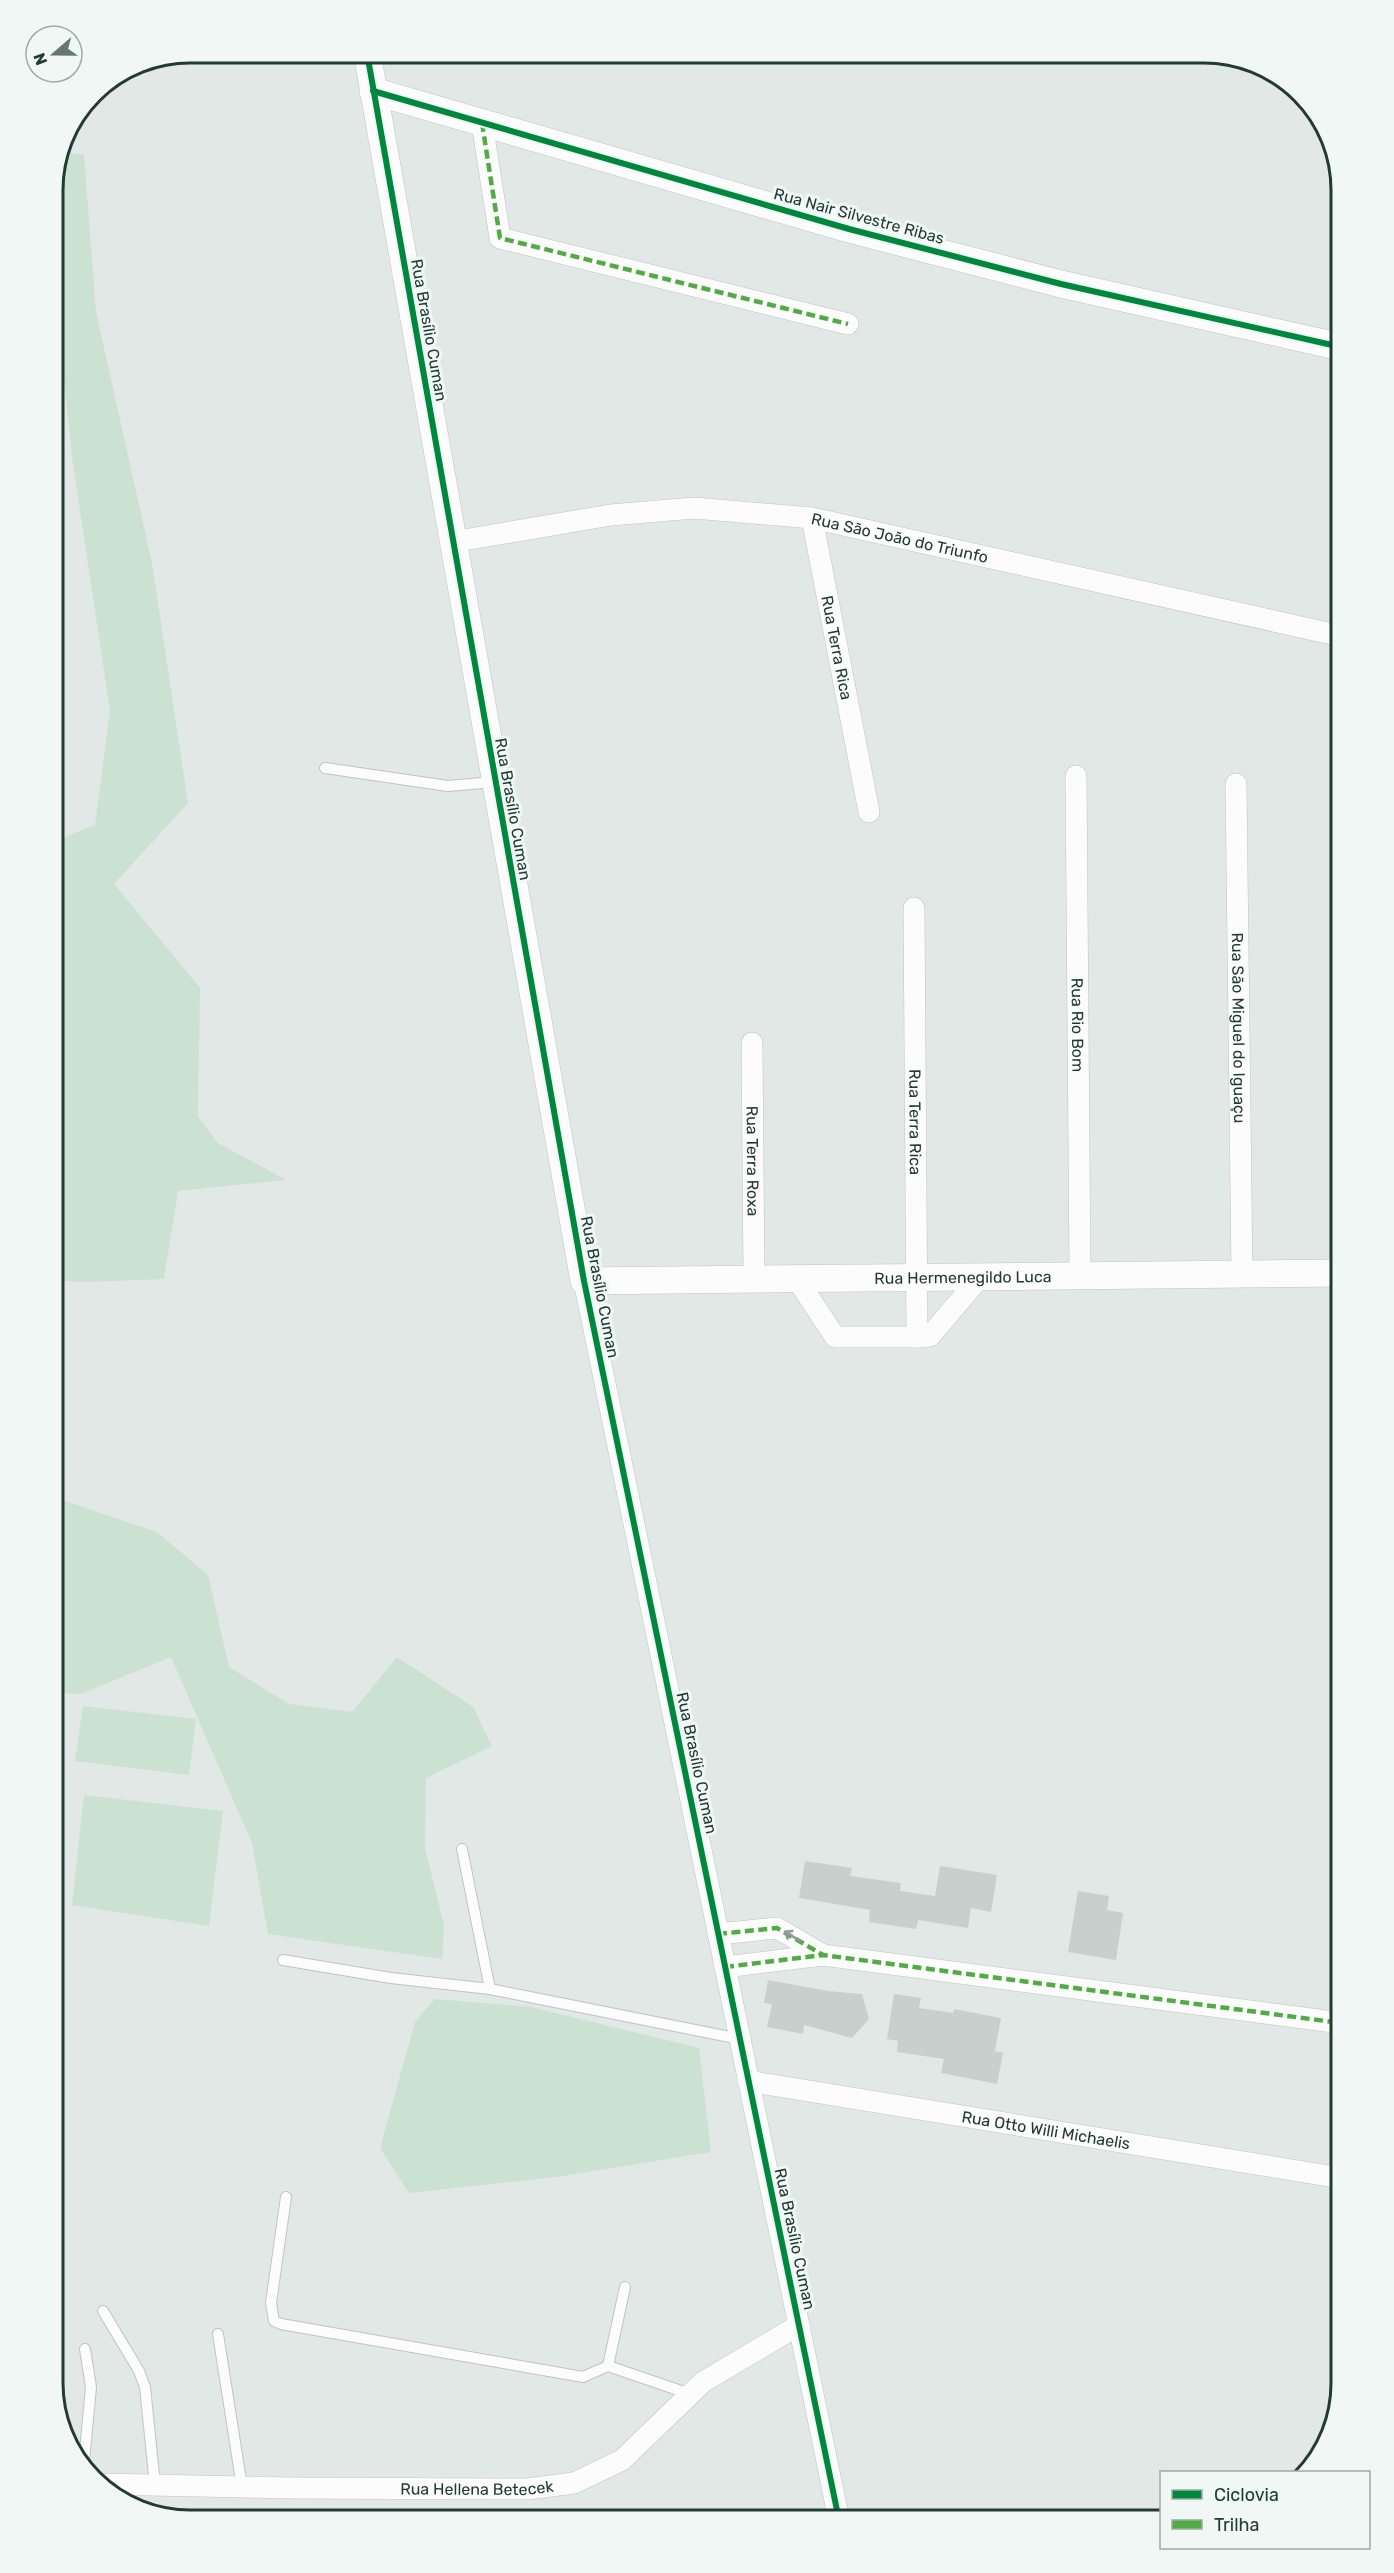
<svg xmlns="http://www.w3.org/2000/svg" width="1394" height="2573" font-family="Rubik,sans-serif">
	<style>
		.green { fill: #cbe1d2 }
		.building { fill: #c9cfcd }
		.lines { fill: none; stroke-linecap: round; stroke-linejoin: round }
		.service-casing { stroke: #bfc5c2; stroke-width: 12 }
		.minor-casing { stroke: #bfc5c2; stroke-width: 22 }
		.tertiary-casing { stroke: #bfc5c2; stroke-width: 28 }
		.service { stroke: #fbfcfb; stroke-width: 10 }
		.minor { stroke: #fbfcfb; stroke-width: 21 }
		.tertiary { stroke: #fbfcfb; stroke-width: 27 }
		.quiet { stroke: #52ac45; stroke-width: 4.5; stroke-dasharray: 9 4.5; stroke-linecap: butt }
		.cycleway-casing { stroke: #f0f7f4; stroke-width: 10 }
		.cycleway { stroke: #00873e; stroke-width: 6 }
		.oneway { stroke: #8e9b98 }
		.labels { text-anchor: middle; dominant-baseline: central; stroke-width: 6; stroke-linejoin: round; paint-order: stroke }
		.street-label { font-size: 16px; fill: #213a34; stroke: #f0f7f4 }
		.rim { fill: none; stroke: #213a34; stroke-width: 3 }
	</style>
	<rect width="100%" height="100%" fill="#e2e8e5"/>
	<!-- green -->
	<g class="green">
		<polygon points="60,151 84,155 96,312 152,563 188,803 114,884 200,988 198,1117 218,1143 286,1180 178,1191 164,1279 83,1282 53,1280 53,842 95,825 110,711 72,457 59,329 53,312 53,181"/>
		<polygon points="53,1497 157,1532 208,1575 229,1667 289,1704 352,1712 397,1657 473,1707 492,1746 426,1778 425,1848 444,1925 442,1959 268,1934 252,1843 171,1657 81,1694 53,1693"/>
		<polygon points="83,1706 196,1719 189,1775 75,1761"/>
		<polygon points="84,1795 223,1811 209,1926 72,1905"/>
		<polygon points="435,1999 531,2007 699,2048 711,2152 556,2177 409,2193 380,2148 415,2022"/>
	</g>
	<!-- building -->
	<g class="building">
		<polygon points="805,1861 852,1868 850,1876 901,1883 900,1891 935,1896 940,1866 997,1875 991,1912 971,1908 968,1928 918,1920 916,1929 869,1922 870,1910 799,1898"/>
		<polygon points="1078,1891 1109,1896 1107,1910 1123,1913 1116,1960 1068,1952"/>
		<polygon points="768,1980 828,1991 862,1994 869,2019 852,2038 804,2025 803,2034 767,2027 772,2004 764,2003"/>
		<polygon points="894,1994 921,1998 919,2008 953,2013 954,2009 1001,2018 995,2051 1003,2053 997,2084 941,2073 944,2059 897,2052 898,2041 887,2039"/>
	</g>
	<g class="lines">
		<!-- service casing -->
		<g class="service-casing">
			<g id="service">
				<polyline points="325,768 448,786 494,782"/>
				<polyline points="462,1849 490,1989"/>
				<polyline points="283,1960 391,1978 490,1989 740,2039"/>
				<polyline points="286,2197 271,2303 274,2321 281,2324 583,2377 608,2366 690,2394"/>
				<polyline points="103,2311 139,2371 145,2387 155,2485"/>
				<polyline points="218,2334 242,2487"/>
				<polyline points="608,2366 625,2287"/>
				<polyline points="84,2461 91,2387 85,2349"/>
			</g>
		</g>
		<!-- minor casing -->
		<g class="minor-casing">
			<g id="minor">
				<polyline points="482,123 500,238 848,324"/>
				<path id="s1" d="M812,518L869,812"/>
				<path id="s2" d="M452,542L611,515L694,508L812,518L1341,636"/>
				<path id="s3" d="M1076,776L1080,1276"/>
				<path id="s4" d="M1236,784L1242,1274"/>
				<path id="s5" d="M914,908L917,1337"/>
				<path id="s6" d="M752,1043L754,1279"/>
				<polyline points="797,1279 835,1337 917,1337 930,1336 980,1277"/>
				<polyline points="584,1281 839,2520"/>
				<polyline points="718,1934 777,1928 823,1955"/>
				<polyline points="725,1967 823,1955 1341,2023"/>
				<path id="s7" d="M748,2081L1341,2178"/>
				<path id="s8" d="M102,2484L291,2488L527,2489L574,2483L622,2460L703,2382L799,2325"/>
			</g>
		</g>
		<!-- tertiary casing -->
		<g class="tertiary-casing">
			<g id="tertiary">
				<path id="s9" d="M367,53L584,1281L1341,1273"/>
				<polyline points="373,91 849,229 1061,284 1341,347"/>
			</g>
		</g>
		<!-- service -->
		<use href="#service" class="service"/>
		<!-- minor -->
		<use href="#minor" class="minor"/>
		<!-- tertiary -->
		<use href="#tertiary" class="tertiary"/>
		<!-- quiet -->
		<g class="quiet">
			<polyline points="482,123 500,238 848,324"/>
			<polyline points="718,1934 777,1928 823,1955"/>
			<polyline points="725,1967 823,1955 1341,2023"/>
		</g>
		<!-- cycleway casing -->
		<g class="cycleway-casing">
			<g id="cycleway">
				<polyline points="367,53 584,1281 839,2520"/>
				<polyline points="373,91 849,229 1061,284 1341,347"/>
			</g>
		</g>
		<!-- cycleway -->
		<use href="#cycleway" class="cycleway"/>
	</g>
	<!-- one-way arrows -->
	<defs><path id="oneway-shaft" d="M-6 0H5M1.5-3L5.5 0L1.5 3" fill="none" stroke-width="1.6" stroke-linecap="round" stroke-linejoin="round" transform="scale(1.5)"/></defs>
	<use class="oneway" href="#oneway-shaft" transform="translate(792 1936) rotate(-149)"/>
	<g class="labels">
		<!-- street labels -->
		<g class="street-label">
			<text transform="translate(859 216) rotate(15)">Rua Nair Silvestre Ribas</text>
			<text transform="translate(429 330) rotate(80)">Rua Brasílio Cuman</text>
			<text stroke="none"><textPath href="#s2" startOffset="453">Rua São João do Triunfo</textPath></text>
			<text stroke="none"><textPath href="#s1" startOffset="132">Rua Terra Rica</textPath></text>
			<text transform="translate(513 809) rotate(80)">Rua Brasílio Cuman</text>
			<text stroke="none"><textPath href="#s3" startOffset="249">Rua Rio Bom</textPath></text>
			<text stroke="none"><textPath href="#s4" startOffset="244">Rua São Miguel do Iguaçu</textPath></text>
			<text stroke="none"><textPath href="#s5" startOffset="214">Rua Terra Rica</textPath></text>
			<text stroke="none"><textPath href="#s6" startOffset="118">Rua Terra Roxa</textPath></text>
			<text stroke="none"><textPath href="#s9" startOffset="1626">Rua Hermenegildo Luca</textPath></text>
			<text transform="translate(600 1287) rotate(79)">Rua Brasílio Cuman</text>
			<text transform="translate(697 1763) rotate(78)">Rua Brasílio Cuman</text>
			<text stroke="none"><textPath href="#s7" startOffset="302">Rua Otto Willi Michaelis</textPath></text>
			<text transform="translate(795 2239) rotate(78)">Rua Brasílio Cuman</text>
			<text stroke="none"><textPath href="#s8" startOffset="375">Rua Hellena Betecek</textPath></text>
		</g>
	</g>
	<!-- crop -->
	<path d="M0 0H1394V2573H0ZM190 63H1204A127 127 0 0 1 1331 190V2383A127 127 0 0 1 1204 2510H190A127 127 0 0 1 63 2383V190A127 127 0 0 1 190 63Z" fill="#f0f7f4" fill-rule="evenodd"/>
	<path class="rim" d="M190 63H1204A127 127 0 0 1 1331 190V2383A127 127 0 0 1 1204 2510H190A127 127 0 0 1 63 2383V190A127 127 0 0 1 190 63Z"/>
	<!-- legend -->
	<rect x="1160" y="2471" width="210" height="78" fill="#f0f7f4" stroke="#9daba7" stroke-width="1.5"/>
	<rect x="1172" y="2490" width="30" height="9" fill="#00873e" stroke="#9daba7" stroke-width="1.5"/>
	<text x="1214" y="2501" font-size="18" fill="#213a34">Ciclovia</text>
	<rect x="1172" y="2520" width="30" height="9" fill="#52ac45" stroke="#9daba7" stroke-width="1.5"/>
	<text x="1214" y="2531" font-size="18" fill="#213a34">Trilha</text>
	<!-- north arrow -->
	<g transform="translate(54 54) rotate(250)"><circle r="28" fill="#f0f7f4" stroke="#9daba7" stroke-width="1.5"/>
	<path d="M0-4.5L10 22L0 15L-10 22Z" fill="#657772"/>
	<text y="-9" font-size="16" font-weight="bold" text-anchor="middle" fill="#213a34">N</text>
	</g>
</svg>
